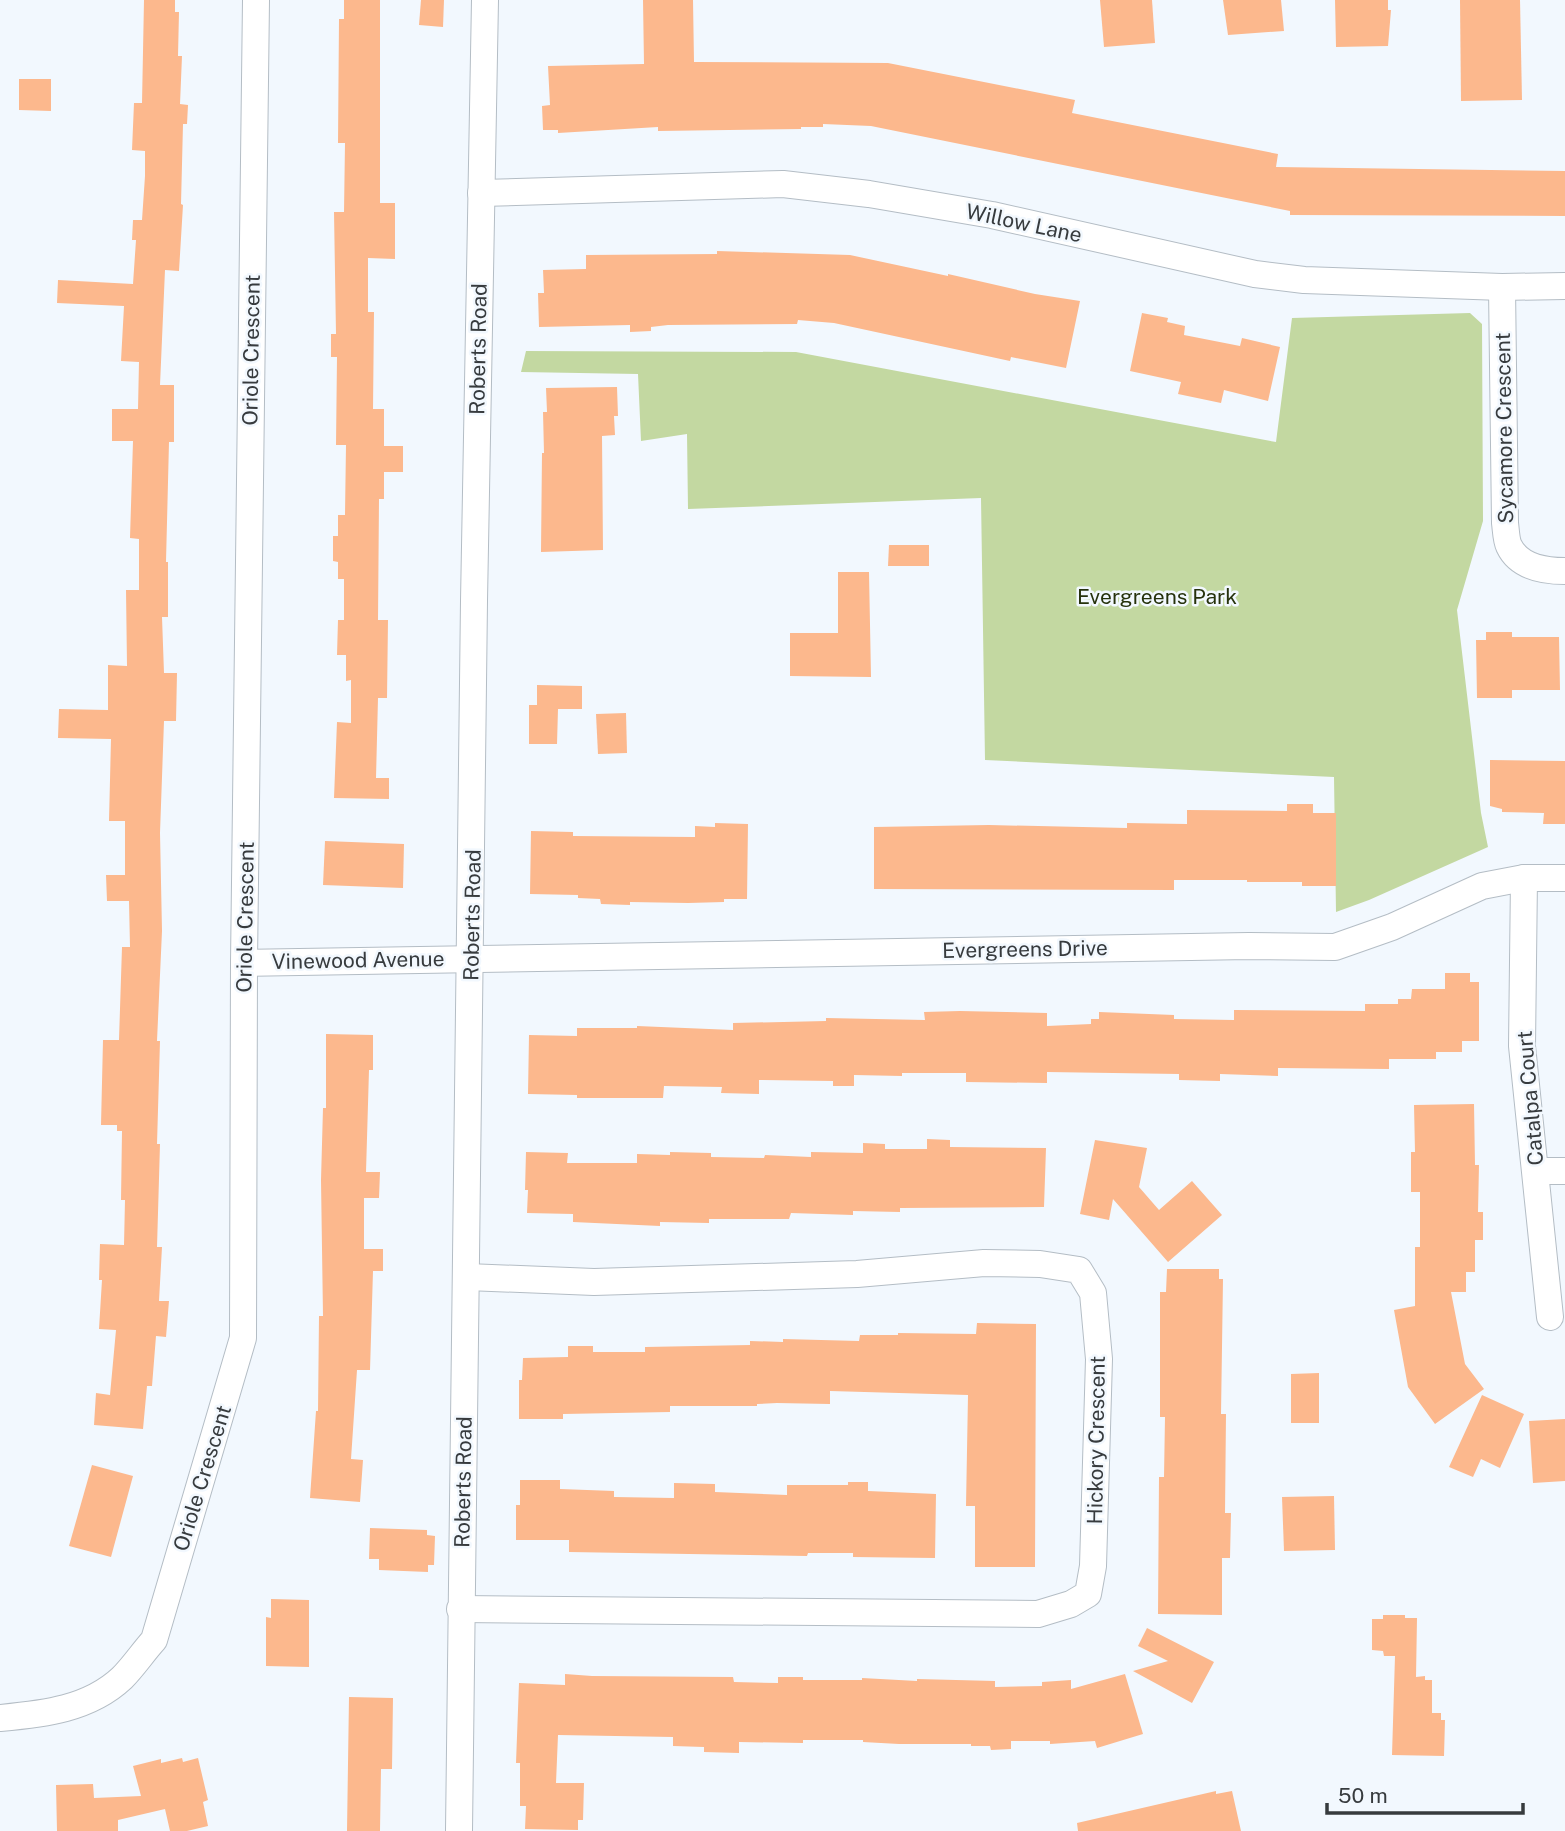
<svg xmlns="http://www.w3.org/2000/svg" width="1565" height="1831" font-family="'Public Sans',sans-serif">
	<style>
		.green { fill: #c3d8a1 }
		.building { fill: #fcb88d }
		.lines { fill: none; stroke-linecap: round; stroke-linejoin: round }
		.street-casing { stroke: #b4bdc5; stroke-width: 28 }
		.street { stroke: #fff; stroke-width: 26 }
		.labels { text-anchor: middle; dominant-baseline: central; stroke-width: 5; stroke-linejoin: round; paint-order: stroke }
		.street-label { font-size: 21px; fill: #373b3e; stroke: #f2f8fe }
		.park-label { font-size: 21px; fill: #26320c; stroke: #f2f8fe }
	</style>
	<rect width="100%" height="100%" fill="#f2f8fe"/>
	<!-- green -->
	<polygon class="green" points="1470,313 1482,324 1483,521 1457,610 1481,813 1488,847 1369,900 1336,912 1334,777 985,760 981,498 688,509 687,434 641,441 638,374 521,372 526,351 796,352 1276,442 1292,318"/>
	<!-- building -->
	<g class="building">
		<polygon points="144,0 175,0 175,12 179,12 178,56 182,56 180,104 188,105 187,124 183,124 181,204 183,205 179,271 165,270 160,385 174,385 174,442 169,442 166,562 168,562 168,617 162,617 164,673 177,673 176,721 164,721 160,833 162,931 157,1041 160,1041 157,1144 160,1144 157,1247 162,1247 159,1301 169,1301 166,1337 156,1336 152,1386 147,1386 143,1429 94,1425 96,1393 110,1395 116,1330 99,1329 102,1280 99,1280 100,1244 124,1245 125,1200 121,1200 122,1131 117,1131 117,1125 101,1125 103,1040 119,1040 122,947 130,947 129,901 107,901 106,875 125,875 125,821 109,821 111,739 58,738 59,709 108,710 108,665 127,666 126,590 139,590 139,539 130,538 133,441 112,441 112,409 138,409 139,362 121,361 124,306 57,303 58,280 133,284 136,240 132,240 133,220 142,220 145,176 145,151 132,150 134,103 142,103"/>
		<polygon points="344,0 380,0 380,203 395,203 395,259 368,258 368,312 374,312 373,409 384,409 384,446 403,446 403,472 384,472 384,499 379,499 378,620 388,620 387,698 378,698 376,778 389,778 389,799 334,798 337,722 351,723 351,680 346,681 346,655 337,655 338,620 344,620 344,579 338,579 338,562 333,561 333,536 338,536 338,515 345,515 346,445 336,445 337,357 331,357 331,334 336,334 334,212 344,212 345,143 338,143 339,19 344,19"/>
		<polygon points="421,0 444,0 443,27 419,25"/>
		<polygon points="643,0 693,0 694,62 888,63 1075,100 1072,113 1278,154 1276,167 1565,171 1565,216 1290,215 1290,211 871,126 823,124 823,127 801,127 801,129 658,131 658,127 558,133 558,130 543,130 542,106 550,105 548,66 644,64"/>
		<polygon points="1100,0 1152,0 1155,43 1104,47"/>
		<polygon points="1223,0 1281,0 1284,31 1228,35"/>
		<polygon points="1335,0 1388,0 1388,10 1391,10 1388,46 1336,47"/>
		<polygon points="1460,0 1520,0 1522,100 1461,101"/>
		<polygon points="19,79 51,79 51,111 19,110"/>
		<polygon points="717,251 850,255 948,276 948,274 1035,294 1080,301 1066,368 1011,357 1010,361 834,323 798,320 797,324 668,325 651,327 651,331 630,332 630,325 539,327 538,293 544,293 543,270 586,269 586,255 717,254"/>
		<polygon points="1142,313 1168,318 1167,322 1185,326 1184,335 1240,346 1242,338 1280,347 1268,401 1224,390 1221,403 1178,394 1181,382 1130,371"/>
		<polygon points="617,387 618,416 614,416 615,435 602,436 603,550 541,552 542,453 544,453 543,412 547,412 546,388"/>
		<polygon points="889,545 929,545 929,566 888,566"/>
		<polygon points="838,572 869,572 871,677 790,676 790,633 838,633"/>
		<polygon points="1486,632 1512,632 1512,637 1559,637 1560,690 1512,690 1512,698 1477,698 1476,640 1486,640"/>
		<polygon points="537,685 582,686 582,709 558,709 557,744 529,744 529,705 537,705"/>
		<polygon points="626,713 627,753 598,754 596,714"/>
		<polygon points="1490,760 1565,761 1565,824 1543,824 1544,813 1502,812 1502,809 1490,806"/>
		<polygon points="1287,804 1313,804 1313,813 1336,813 1336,886 1302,886 1302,882 1247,882 1247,880 1174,880 1174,890 874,889 874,827 989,825 1127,828 1127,823 1187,824 1187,810 1287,811"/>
		<polygon points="715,823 748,824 747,899 724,899 724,902 688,903 630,902 630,905 601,904 600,899 578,898 578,895 530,894 531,831 573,832 573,836 695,837 695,826 715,827"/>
		<polygon points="325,841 404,844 403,888 323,885"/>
		<polygon points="1445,973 1470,973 1470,982 1479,982 1479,1041 1462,1041 1462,1052 1436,1052 1436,1059 1389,1059 1389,1069 1278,1068 1278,1076 1220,1074 1220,1081 1179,1080 1179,1074 1047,1072 1047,1083 966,1082 966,1073 902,1073 902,1076 854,1075 854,1086 833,1086 833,1081 759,1080 759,1094 721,1093 722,1087 664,1086 663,1098 577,1098 577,1095 528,1094 529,1035 577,1036 577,1028 637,1028 637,1026 733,1030 733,1023 826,1021 826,1018 925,1020 924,1012 960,1011 1047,1013 1047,1026 1091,1024 1091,1019 1099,1019 1099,1012 1174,1015 1174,1019 1234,1020 1234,1010 1365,1011 1365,1004 1398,1004 1398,999 1411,999 1412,989 1445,989"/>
		<polygon points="326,1034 373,1035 373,1070 369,1070 366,1172 380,1172 379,1198 364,1198 364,1249 383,1249 383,1271 373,1271 370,1370 357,1370 351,1459 363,1460 360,1502 310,1498 316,1411 318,1411 319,1316 323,1316 321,1180 323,1108 326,1108"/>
		<polygon points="1474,1104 1475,1165 1479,1165 1478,1212 1483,1212 1483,1240 1475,1240 1475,1272 1466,1272 1466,1292 1451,1292 1465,1364 1484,1389 1435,1424 1408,1387 1394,1310 1415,1306 1415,1247 1420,1247 1420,1192 1411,1192 1411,1152 1415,1152 1414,1105"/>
		<polygon points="927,1139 950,1140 950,1147 1046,1148 1044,1207 900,1208 900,1212 853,1211 853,1215 791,1213 789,1219 709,1219 709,1223 660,1222 660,1226 573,1222 573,1214 527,1213 528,1190 525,1190 526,1152 568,1153 567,1163 637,1163 637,1154 670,1155 670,1152 711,1153 711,1157 764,1158 765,1155 811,1157 811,1152 863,1153 863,1143 885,1144 885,1149 927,1149"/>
		<polygon points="1095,1140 1147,1148 1139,1187 1159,1210 1192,1181 1222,1215 1168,1262 1113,1199 1109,1220 1080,1214"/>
		<polygon points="1167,1269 1219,1269 1219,1279 1223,1279 1221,1414 1226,1414 1225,1513 1231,1513 1230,1558 1222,1558 1222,1615 1158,1614 1159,1477 1164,1477 1165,1417 1160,1417 1160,1292 1166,1292"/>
		<polygon points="977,1323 1036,1324 1035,1567 975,1567 975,1506 966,1506 968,1395 830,1391 830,1404 777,1403 757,1404 757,1406 670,1406 670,1412 563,1414 563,1419 519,1419 519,1380 522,1380 523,1358 568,1357 568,1346 593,1346 593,1352 645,1352 645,1347 750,1345 750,1341 783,1342 783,1339 859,1341 860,1335 898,1335 898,1333 976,1334"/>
		<polygon points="1319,1373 1319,1423 1291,1423 1291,1374"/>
		<polygon points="1482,1395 1524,1414 1500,1468 1481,1459 1473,1477 1449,1467"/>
		<polygon points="1565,1419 1565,1481 1533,1483 1529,1421"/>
		<polygon points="92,1465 133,1476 111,1557 69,1546"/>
		<polygon points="520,1480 560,1480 560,1489 614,1491 614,1497 674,1498 674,1483 715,1484 715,1492 787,1495 787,1485 848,1485 848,1482 868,1482 868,1491 936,1494 935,1558 853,1557 853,1553 808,1553 807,1556 569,1552 569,1540 516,1540 516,1505 520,1505"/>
		<polygon points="1334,1496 1335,1550 1284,1551 1282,1497"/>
		<polygon points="370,1528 427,1530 427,1535 435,1536 434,1565 428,1565 428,1572 379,1570 379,1559 369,1559"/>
		<polygon points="271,1599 309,1600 309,1667 266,1666 266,1617 271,1618"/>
		<polygon points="1383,1615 1405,1615 1405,1618 1417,1618 1416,1677 1425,1676 1425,1680 1432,1680 1432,1713 1441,1713 1441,1720 1445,1720 1444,1756 1392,1755 1395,1656 1384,1656 1383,1651 1372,1650 1372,1619 1383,1619"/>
		<polygon points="1147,1628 1214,1662 1192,1703 1133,1671 1168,1661 1138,1646"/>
		<polygon points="565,1674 592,1676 733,1677 734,1682 778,1683 778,1677 803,1677 803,1680 862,1680 862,1678 917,1681 917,1679 995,1681 995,1687 1042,1686 1042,1682 1071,1680 1071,1689 1125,1674 1143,1734 1097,1748 1095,1741 1050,1744 1050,1741 1011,1741 1011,1749 991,1750 990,1746 971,1746 971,1744 899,1744 863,1742 863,1740 803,1740 803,1743 739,1742 739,1753 704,1752 704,1747 673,1746 673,1737 558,1735 556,1783 584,1783 583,1820 578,1820 578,1830 525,1829 526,1806 520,1806 520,1763 516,1763 519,1683 565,1685"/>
		<polygon points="349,1697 393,1698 392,1769 381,1769 380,1831 347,1831"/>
		<polygon points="182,1758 183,1762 198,1758 208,1800 203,1802 208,1826 187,1831 170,1831 165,1809 118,1820 118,1831 57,1831 56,1785 93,1784 94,1798 141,1796 133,1766 161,1759 161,1763"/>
		<polygon points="1216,1791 1216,1794 1232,1791 1241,1831 1078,1831 1077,1823"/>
	</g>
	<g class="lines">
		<!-- street casing -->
		<g class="street-casing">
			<g id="street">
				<polyline points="481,193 783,184 869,194 992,215 1255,274 1304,280 1502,287 1565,286"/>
				<path d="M1502,287L1505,523C1506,530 1506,540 1509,546C1519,567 1545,571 1565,571"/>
				<polyline points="1524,878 1522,1046 1550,1317"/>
				<polyline points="244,963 1249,946 1335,947 1392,927 1482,886 1524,878 1565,878"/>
				<polyline points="1536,1171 1565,1171"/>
				<polyline points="460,1609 1038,1614 1071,1604 1088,1594 1093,1566 1099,1359 1093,1293 1079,1270 1040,1264 984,1263 857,1274 594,1282 467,1277"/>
				<path d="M0,1718C44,1714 89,1709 122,1678C134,1666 143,1652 154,1640L243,1338L244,963L256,0"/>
				<polyline points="459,1831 474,601 485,0"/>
			</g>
		</g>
		<!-- street -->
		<use href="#street" class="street"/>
	</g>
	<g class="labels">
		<!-- street labels -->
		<g class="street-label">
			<text transform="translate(1024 223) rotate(12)">Willow Lane</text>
			<text transform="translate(478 349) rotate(-89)">Roberts Road</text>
			<text transform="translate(251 350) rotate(-89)">Oriole Crescent</text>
			<text transform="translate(1504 428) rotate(-91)">Sycamore Crescent</text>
			<text transform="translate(472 915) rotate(-89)">Roberts Road</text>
			<text transform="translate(245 917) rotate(-89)">Oriole Crescent</text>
			<text transform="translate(1025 949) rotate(-1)">Evergreens Drive</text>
			<text transform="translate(358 960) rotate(-1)">Vinewood Avenue</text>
			<text transform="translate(1530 1098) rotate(-95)">Catalpa Court</text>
			<text transform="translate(1096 1440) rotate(-89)">Hickory Crescent</text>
			<text transform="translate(202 1478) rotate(-73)">Oriole Crescent</text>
			<text transform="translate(463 1482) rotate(-89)">Roberts Road</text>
		</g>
		<!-- park labels -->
		<g class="park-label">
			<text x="1157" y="596">Evergreens Park</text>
		</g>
	</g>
	<!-- scale -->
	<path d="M1327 1803v10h196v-10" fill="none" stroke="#373b3e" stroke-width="3.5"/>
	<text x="1338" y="1803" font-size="21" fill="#373b3e" stroke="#f2f8fe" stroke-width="5" paint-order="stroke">50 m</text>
</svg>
